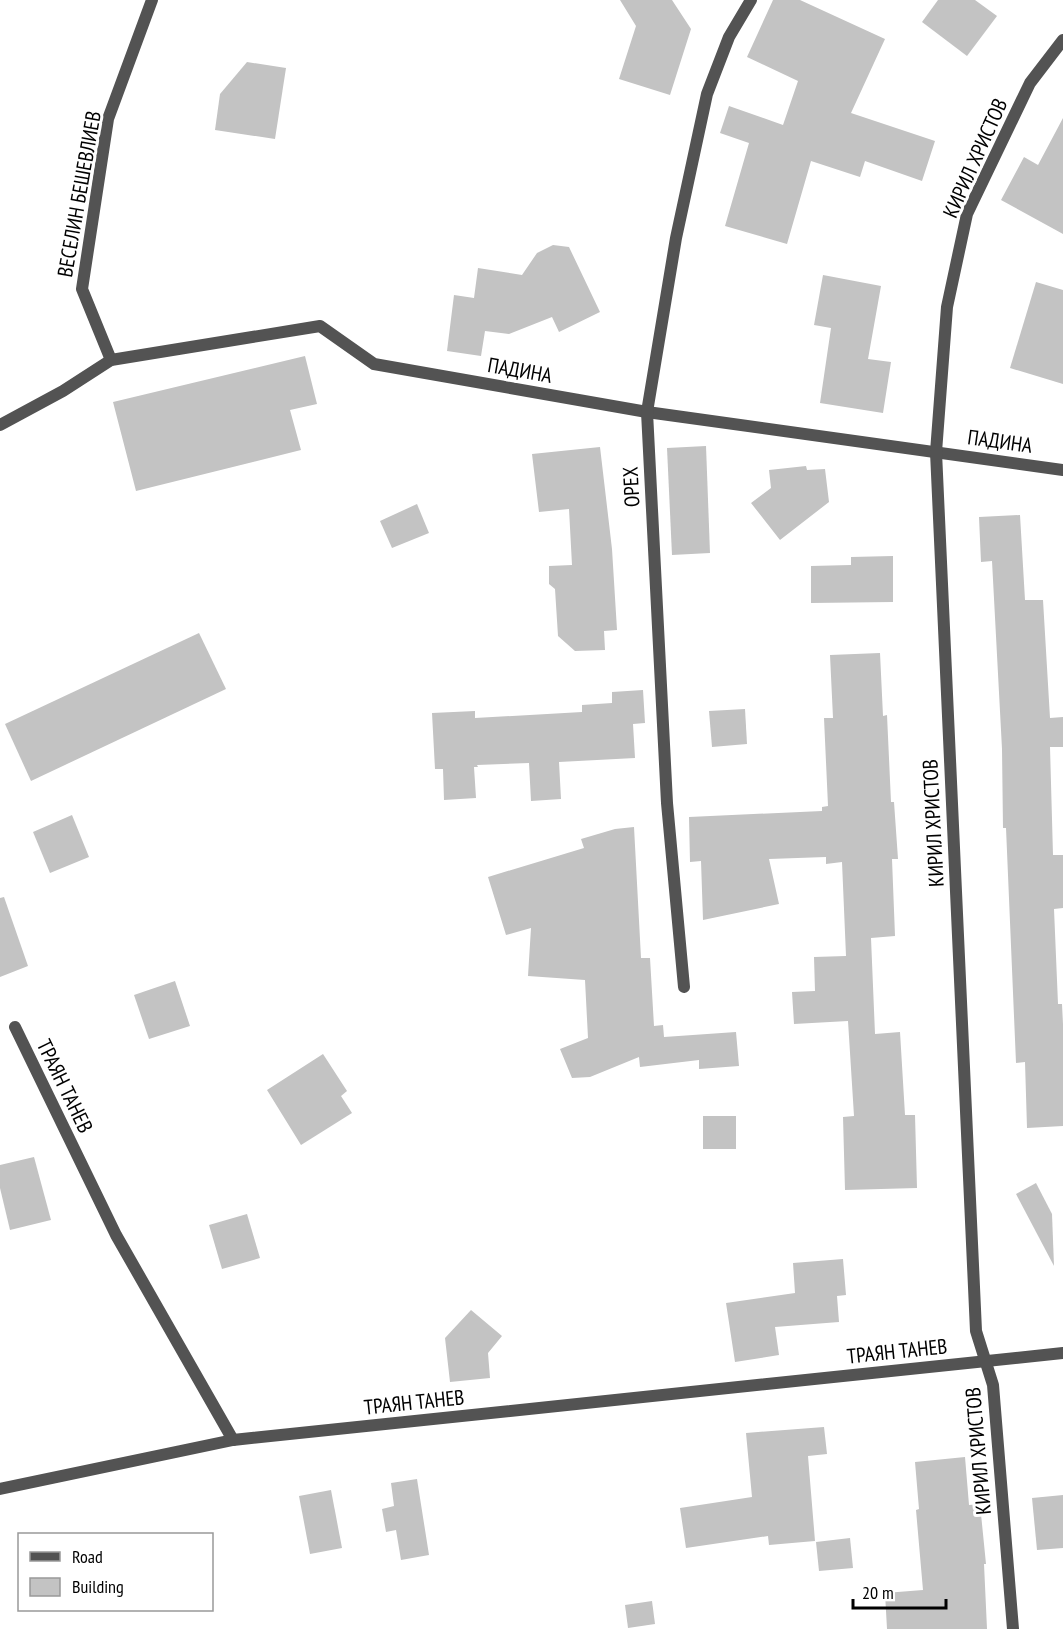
<svg xmlns="http://www.w3.org/2000/svg" width="1063" height="1629" font-family="'PT Sans Narrow',sans-serif">
	<style>
		.building { fill: #c3c3c3 }
		.lines { fill: none; stroke-linecap: round; stroke-linejoin: round }
		.minor { stroke: #535353; stroke-width: 12 }
		.labels { text-anchor: middle; dominant-baseline: central; stroke-width: 6; stroke-linejoin: round; paint-order: stroke }
		.street-label { font-size: 21px; fill: #000; stroke: #fff }
	</style>
	<rect width="100%" height="100%" fill="#fff"/>
	<!-- building -->
	<g class="building">
		<polygon points="620,0 672,0 691,29 670,95 619,79 636,26"/>
		<polygon points="773,0 800,0 885,39 851,113 935,141 922,181 865,161 860,177 811,161 787,244 725,226 749,143 720,133 729,106 783,125 798,81 747,57"/>
		<polygon points="938,0 975,0 997,16 967,56 922,22"/>
		<polygon points="247,62 286,68 275,139 215,130 220,94"/>
		<polygon points="1063,118 1063,234 1001,200 1024,157 1038,165"/>
		<polygon points="553,245 569,247 600,312 559,332 552,317 509,334 485,331 481,356 447,351 454,295 474,298 478,268 522,275 537,253"/>
		<polygon points="823,275 881,286 868,359 891,362 883,413 820,403 831,328 814,325"/>
		<polygon points="1036,282 1063,290 1063,384 1010,368"/>
		<polygon points="305,356 317,404 290,410 301,450 136,491 113,402"/>
		<polygon points="706,446 710,553 672,555 667,448"/>
		<polygon points="600,447 612,549 617,630 604,631 605,650 575,651 558,636 555,589 549,584 549,566 572,565 569,509 539,512 532,454"/>
		<polygon points="806,466 807,470 825,469 829,502 780,540 751,503 771,488 769,470"/>
		<polygon points="417,504 429,533 392,548 380,521"/>
		<polygon points="1020,515 1025,600 1043,600 1050,718 1063,717 1063,747 1050,747 1053,855 1063,855 1063,908 1054,909 1058,1004 1062,1004 1063,1024 1063,1126 1027,1128 1025,1062 1016,1063 1006,828 1003,828 1002,749 992,561 981,562 979,517"/>
		<polygon points="893,556 893,602 811,603 811,566 851,565 851,557"/>
		<polygon points="199,633 226,689 31,781 5,724"/>
		<polygon points="880,653 883,716 887,715 891,802 894,802 898,859 892,859 895,936 871,938 875,1034 900,1032 905,1115 915,1115 917,1188 845,1190 843,1117 854,1116 848,1021 794,1024 792,992 815,991 814,957 846,956 842,862 826,864 826,857 769,859 779,904 703,920 701,861 690,862 689,817 822,811 822,807 828,806 824,718 833,718 830,655"/>
		<polygon points="643,690 645,723 633,724 635,758 559,762 561,799 531,801 529,763 477,765 478,767 474,767 476,798 444,800 443,769 435,769 432,713 475,711 475,718 582,712 582,705 612,703 612,692"/>
		<polygon points="745,709 747,744 712,747 709,711"/>
		<polygon points="72,815 89,857 50,873 33,832"/>
		<polygon points="634,827 641,958 650,958 654,1026 663,1025 664,1037 736,1032 739,1066 699,1069 699,1060 640,1067 639,1057 590,1077 572,1078 560,1049 588,1038 585,980 528,976 531,928 506,935 488,877 584,848 581,839 615,829"/>
		<polygon points="4,897 28,966 0,977 0,898"/>
		<polygon points="175,981 190,1026 149,1039 134,995"/>
		<polygon points="323,1054 347,1091 341,1096 352,1113 301,1145 267,1090"/>
		<rect x="703" y="1116" width="33" height="33"/>
		<polygon points="34,1157 51,1220 10,1230 0,1188 0,1165"/>
		<polygon points="1036,1183 1052,1214 1054,1266 1016,1194"/>
		<polygon points="247,1214 260,1258 222,1269 209,1225"/>
		<polygon points="843,1259 846,1295 837,1296 839,1322 775,1327 779,1355 735,1362 726,1303 795,1293 793,1263"/>
		<polygon points="471,1310 502,1336 488,1353 490,1378 450,1382 445,1338"/>
		<polygon points="824,1427 827,1454 808,1456 815,1541 769,1545 768,1536 686,1548 680,1508 752,1497 746,1433"/>
		<polygon points="965,1457 969,1505 980,1504 986,1564 984,1564 987,1629 887,1629 885,1593 923,1590 916,1510 919,1509 915,1462"/>
		<polygon points="417,1479 429,1555 401,1560 396,1530 386,1532 382,1509 394,1506 391,1483"/>
		<polygon points="331,1490 342,1548 310,1554 299,1496"/>
		<polygon points="1063,1495 1063,1548 1037,1550 1032,1498"/>
		<polygon points="850,1538 853,1568 819,1571 816,1542"/>
		<polygon points="652,1601 655,1624 628,1628 625,1605"/>
	</g>
	<g class="lines">
		<!-- minor -->
		<g class="minor">
			<polyline points="111,360 82,289 108,119 152,0"/>
			<polyline points="0,425 63,391 111,360 320,326 374,364 647,412 1063,470"/>
			<polyline points="684,987 667,803 647,412 676,238 707,94 729,37 751,0"/>
			<polyline points="15,1027 116,1235 233,1440"/>
			<polyline points="0,1489 233,1440 1063,1353"/>
			<polyline points="1013,1629 993,1385 976,1331 936,452 947,307 967,214 1030,83 1063,40"/>
		</g>
	</g>
	<g class="labels">
		<!-- street labels -->
		<g class="street-label">
			<text transform="translate(975 158) rotate(-66)">КИРИЛ ХРИСТОВ</text>
			<text transform="translate(79 194) rotate(-80)">ВЕСЕЛИН БЕШЕВЛИЕВ</text>
			<text transform="translate(520 370) rotate(10)">ПАДИНА</text>
			<text transform="translate(1000 441) rotate(8)">ПАДИНА</text>
			<text transform="translate(631 487) rotate(-93)">ОРЕХ</text>
			<text transform="translate(933 823) rotate(-93)">КИРИЛ ХРИСТОВ</text>
			<text transform="translate(65 1086) rotate(64)">ТРАЯН ТАНЕВ</text>
			<text transform="translate(897 1351) rotate(-6)">ТРАЯН ТАНЕВ</text>
			<text transform="translate(414 1402) rotate(-6)">ТРАЯН ТАНЕВ</text>
			<text transform="translate(978 1451) rotate(-95)">КИРИЛ ХРИСТОВ</text>
		</g>
	</g>
	<!-- legend -->
	<rect x="18" y="1533" width="195" height="78" fill="#ffffff" stroke="#999999" stroke-width="1.5"/>
	<rect x="30" y="1552" width="30" height="9" fill="#535353" stroke="#999999" stroke-width="1.5"/>
	<text x="72" y="1563" font-size="18" fill="#000000">Road</text>
	<rect x="30" y="1578" width="30" height="18" fill="#c3c3c3" stroke="#999999" stroke-width="1.5"/>
	<text x="72" y="1593" font-size="18" fill="#000000">Building</text>
	<!-- scale -->
	<path d="M853 1599v9h93v-9" fill="none" stroke="#000000" stroke-width="3"/>
	<text x="862" y="1599" font-size="18" fill="#000000" stroke="#ffffff" stroke-width="4.5" paint-order="stroke">20 m</text>
</svg>
